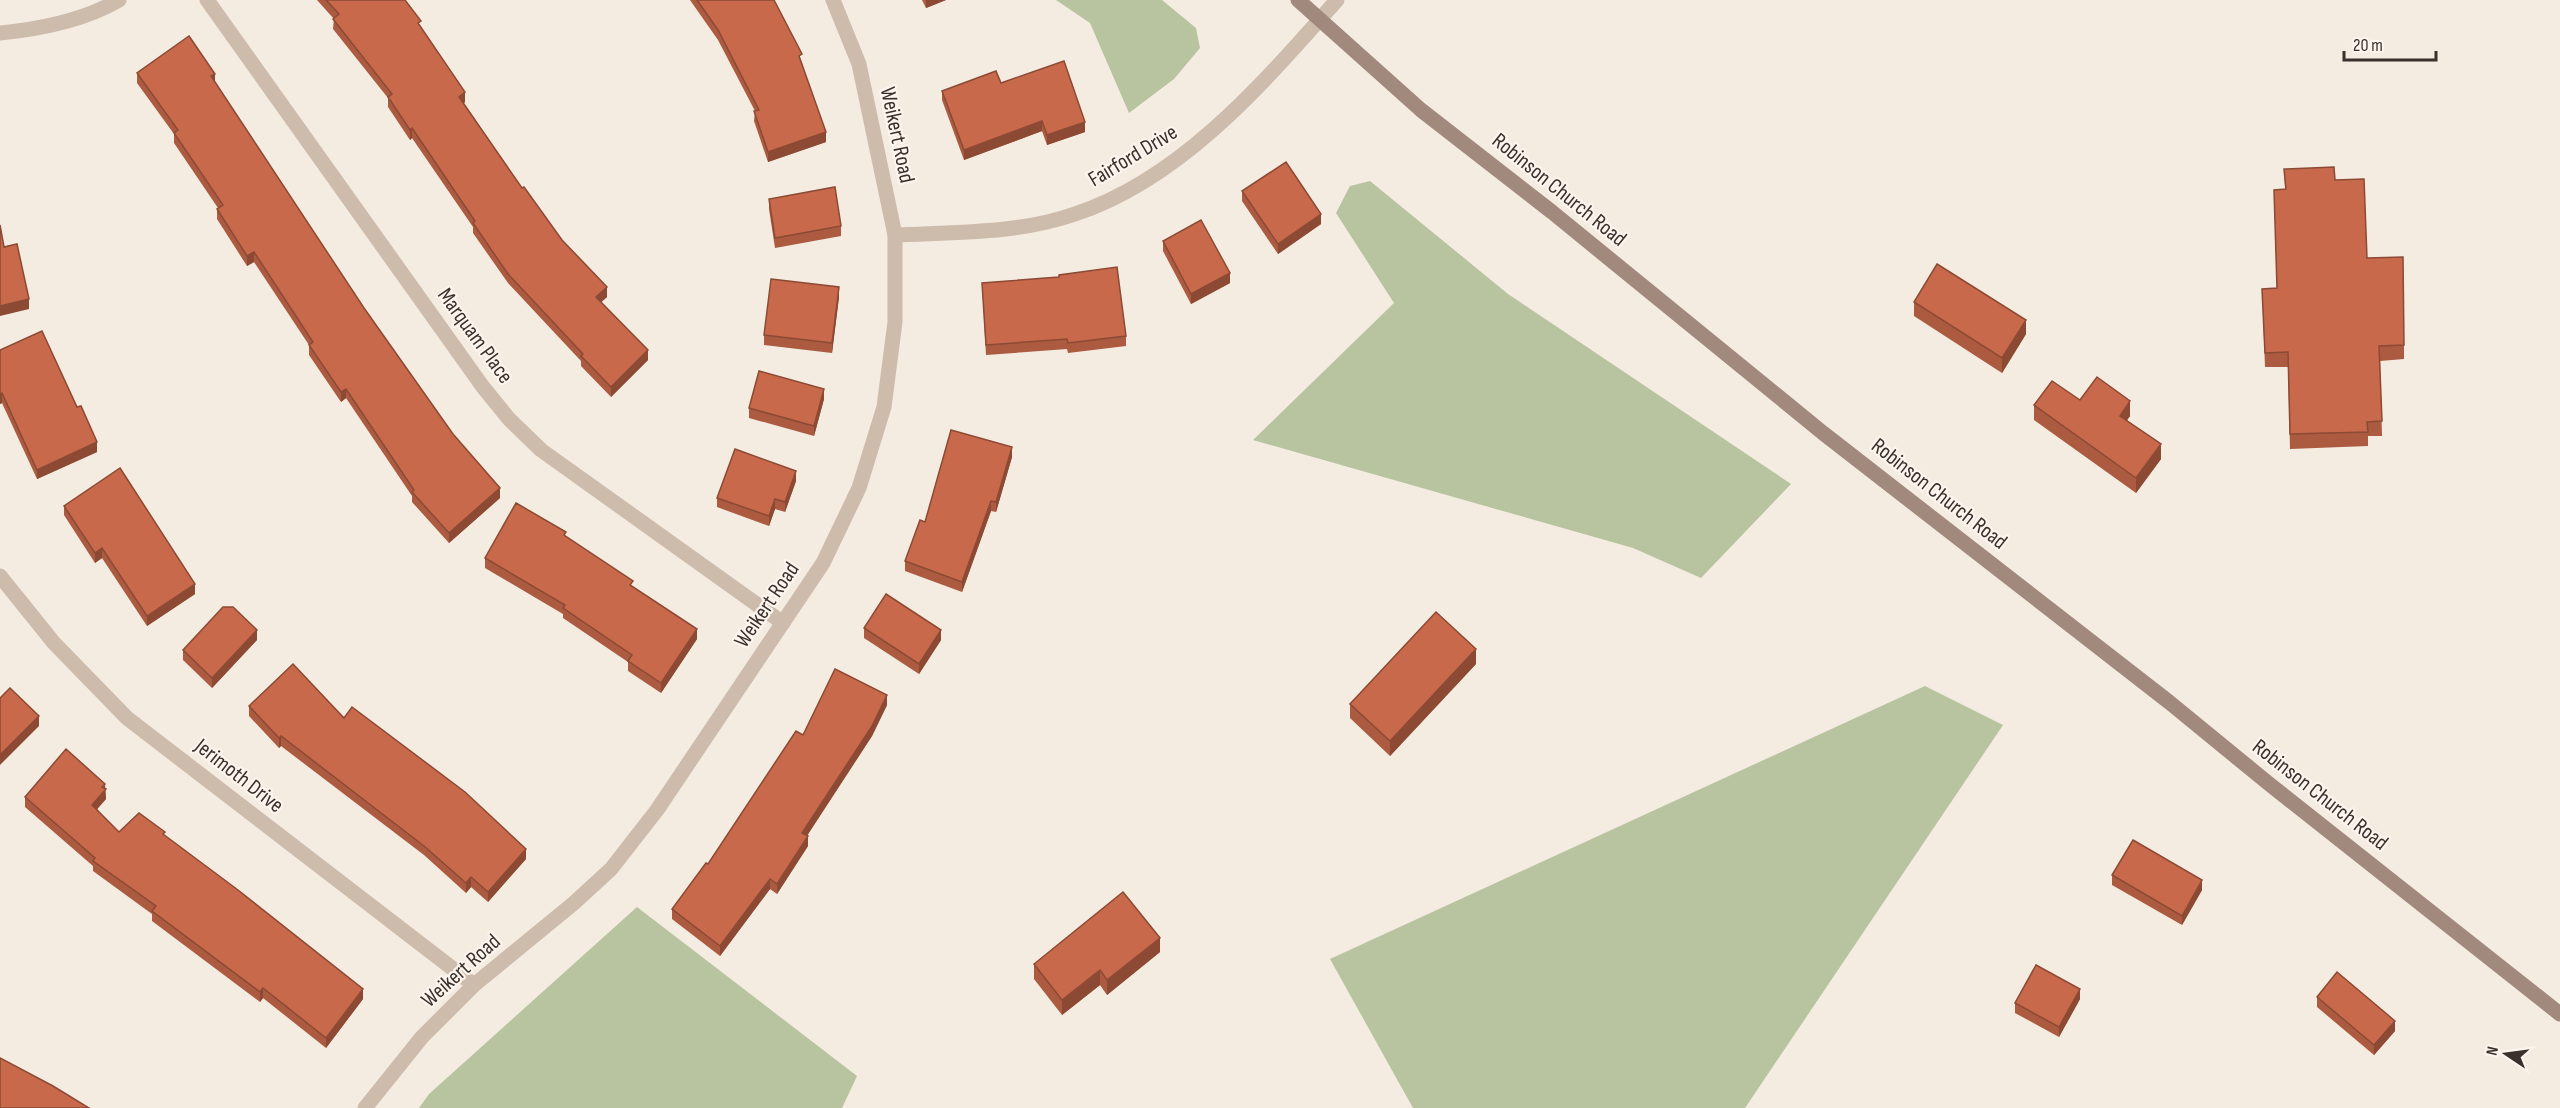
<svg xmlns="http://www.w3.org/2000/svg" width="2560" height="1108" font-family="'Sofia Sans Condensed',sans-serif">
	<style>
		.green { fill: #b8c4a0 }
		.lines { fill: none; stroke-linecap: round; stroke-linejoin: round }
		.street { stroke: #cdbbac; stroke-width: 15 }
		.secondary { stroke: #a18a7d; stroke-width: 15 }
		.wall { fill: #ac5a40 }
		.shaded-wall { fill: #8c4a34 }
		.building { fill: #c8694b; stroke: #8c4a34; stroke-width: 1.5 }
		.labels { text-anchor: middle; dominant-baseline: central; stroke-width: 4.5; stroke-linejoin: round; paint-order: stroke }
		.street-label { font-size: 22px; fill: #3b302b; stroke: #fbf5ee }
	</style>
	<rect width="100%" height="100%" fill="#f4ebe1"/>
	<!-- green -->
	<g class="green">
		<polygon points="1056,0 1162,0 1196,28 1200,48 1174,79 1129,113 1090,23"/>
		<polygon points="1370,181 1508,294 1791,484 1701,578 1633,548 1253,440 1394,303 1336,213 1350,186"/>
		<polygon points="1925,686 2003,725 1745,1108 1413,1108 1330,959"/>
		<polygon points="637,907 857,1076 842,1108 419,1108 429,1094"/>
	</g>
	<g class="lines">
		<!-- street -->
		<g class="street">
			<polyline points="207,0 483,387 509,419 541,450 783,623"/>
			<path d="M0,33C41,29 83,21 119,0"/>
			<path d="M895,235C954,232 1018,234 1075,214C1182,179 1265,81 1337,0"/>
			<polyline points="0,576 54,643 127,718 474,985"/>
			<polyline points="365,1108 422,1037 474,985 574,903 611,869 657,810 823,563 859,488 884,407 895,322 895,235 859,64 833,0"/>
		</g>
		<!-- secondary -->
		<polyline class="secondary" points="1298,0 1421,110 1552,212 1823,433 2169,702 2268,783 2560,1014"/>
	</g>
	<!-- wall -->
	<g class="wall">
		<polygon points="317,0 405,0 465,102 464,103 522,188 562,240 607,297 601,302 648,360 611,397 581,366 581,361 508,283 473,233 473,227 412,138 410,140 388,107 388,98 333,29 334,19"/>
		<polygon points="690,0 774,0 802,63 826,142 768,162 754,121 755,111 718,40"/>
		<polygon points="922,0 946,0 926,8"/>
		<polygon points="137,73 215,82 364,308 453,434 500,498 449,543 412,502 412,496 346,398 341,402 309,355 309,345 254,262 247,266 217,219 217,209 218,208 174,143 174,134 137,83"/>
		<polygon points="1001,83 1085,132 1047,145 1042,131 964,160 942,100 942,91"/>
		<polygon points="2284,169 2335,180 2404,345 2404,359 2380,361 2382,436 2368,436 2368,446 2290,449 2288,367 2265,367 2262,289 2277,288 2274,190 2285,189"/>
		<polygon points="1242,191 1321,224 1278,254 1242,201"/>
		<polygon points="769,199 841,226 841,236 775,248 769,209"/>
		<polygon points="1163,241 1230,283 1191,304 1163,251"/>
		<polygon points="982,283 1126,336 1126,346 1068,353 1067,349 986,355"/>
		<polygon points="839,297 832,353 764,345 764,335"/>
		<polygon points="1914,302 2026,334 2002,373 1914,316"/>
		<polygon points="0,350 77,407 97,452 37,479 2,403 0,404"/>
		<polygon points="824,399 814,436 749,418 749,408"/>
		<polygon points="2080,400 2130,416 2127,420 2161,459 2136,493 2034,420 2034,405"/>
		<polygon points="1012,457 996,512 991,511 962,592 905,571 905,561 925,522"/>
		<polygon points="796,481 785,512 775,509 769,526 717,507 717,498"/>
		<polygon points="64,506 195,594 147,626 102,558 95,563 64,515"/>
		<polygon points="566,536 633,587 697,639 661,693 628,671 628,662 563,618 563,614 485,568 485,558"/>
		<polygon points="864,628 941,640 919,674 864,638"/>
		<polygon points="257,640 212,688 183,660 183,650"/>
		<polygon points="1476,664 1390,756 1350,718 1350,704"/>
		<polygon points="887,705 872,736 807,836 808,846 777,894 770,889 720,956 672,919 672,909 708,864 803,735"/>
		<polygon points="249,706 344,718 526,859 488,902 471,887 466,893 424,855 281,746 279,748 249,716"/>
		<polygon points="105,789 106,799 97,809 119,832 165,836 363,999 326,1048 263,998 260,1002 152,921 152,914 93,871 93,866 25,807 25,797"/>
		<polygon points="2112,875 2202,890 2182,925 2112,885"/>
		<polygon points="1160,952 1107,995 1100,985 1062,1015 1034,979 1034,964"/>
		<polygon points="2317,997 2395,1031 2374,1055 2317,1007"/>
		<polygon points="2080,999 2059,1037 2015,1013 2015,1003"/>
	</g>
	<!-- shaded-wall -->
	<g class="shaded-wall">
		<polygon points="926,0 946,0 926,8"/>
		<polygon points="215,74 215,84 211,76"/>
		<polygon points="465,92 465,102 459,106 459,97"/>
		<polygon points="1042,121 1042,131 964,160 964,150"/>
		<polygon points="1085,122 1085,132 1047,145 1047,135"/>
		<polygon points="412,128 412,138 410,140 410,130"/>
		<polygon points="826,132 826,142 768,162 768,152"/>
		<polygon points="1321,214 1321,224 1278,254 1278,244"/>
		<polygon points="254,252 254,262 247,266 247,256"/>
		<polygon points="1230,273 1230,283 1191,304 1191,294"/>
		<polygon points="607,287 607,297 596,307 596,297"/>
		<polygon points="839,287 839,297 832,353 832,343"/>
		<polygon points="29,299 29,309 0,316 0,306"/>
		<polygon points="2026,320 2026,334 2002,373 2002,358"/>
		<polygon points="648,350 648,360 611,397 611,387"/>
		<polygon points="346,389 346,398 341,402 341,392"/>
		<polygon points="824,389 824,399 814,436 814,426"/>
		<polygon points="2,393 2,403 0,404 0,394"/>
		<polygon points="2130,401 2130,416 2120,430 2120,416"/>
		<polygon points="97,442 97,452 37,479 37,470"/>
		<polygon points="2161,444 2161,459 2136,493 2136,478"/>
		<polygon points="1012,447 1012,457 996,512 996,502"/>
		<polygon points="796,471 796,481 785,512 785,502"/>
		<polygon points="500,488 500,498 449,543 449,533"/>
		<polygon points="775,499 775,509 769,526 769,516"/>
		<polygon points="991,501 991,511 962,592 962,582"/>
		<polygon points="102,548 102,558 95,563 95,553"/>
		<polygon points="195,584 195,594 147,626 147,616"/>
		<polygon points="697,629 697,639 661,693 661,683"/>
		<polygon points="257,630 257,640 212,688 212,678"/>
		<polygon points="941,630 941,640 919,674 919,664"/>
		<polygon points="1476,649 1476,664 1390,756 1390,741"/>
		<polygon points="887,695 887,705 872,736 802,843 802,833"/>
		<polygon points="39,716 39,726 0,765 0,755"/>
		<polygon points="281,736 281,746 279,748 279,738"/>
		<polygon points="105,784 106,799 92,815 92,805"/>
		<polygon points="808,836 808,846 777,894 777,884"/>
		<polygon points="526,849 526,859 488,902 488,892"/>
		<polygon points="471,877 471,887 466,893 466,883"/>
		<polygon points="770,879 770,889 720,956 720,946"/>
		<polygon points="2202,880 2202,890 2182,925 2182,916"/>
		<polygon points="1160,938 1160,952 1107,995 1107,980"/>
		<polygon points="1100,970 1100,985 1062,1015 1062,1000"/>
		<polygon points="263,988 263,998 260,1002 260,992"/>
		<polygon points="363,989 363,999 326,1048 326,1038"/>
		<polygon points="2080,989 2080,999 2059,1037 2059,1027"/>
		<polygon points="2395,1021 2395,1031 2374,1055 2374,1045"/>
	</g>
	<!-- building -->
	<g class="building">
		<polygon points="326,0 405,0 421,21 418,23 465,92 459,97 522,188 524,187 562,240 607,287 596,297 648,350 611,387 581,356 583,354 508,274 473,223 475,221 412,128 410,130 388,97 392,94 333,19 339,14"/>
		<polygon points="697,0 774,0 802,54 799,56 826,132 768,152 754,111 759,110 718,30"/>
		<polygon points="189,36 215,74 211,76 364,308 453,434 500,488 449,533 412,492 414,490 346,389 341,392 309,345 313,342 254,252 247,256 217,209 223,205 174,133 178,130 137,73"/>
		<polygon points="1064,61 1085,122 1047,135 1042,121 964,150 942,91 996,71 1001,83"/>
		<polygon points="1286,162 1321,214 1278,244 1242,191"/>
		<polygon points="2334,167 2335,180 2364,179 2367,258 2403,257 2404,345 2379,346 2382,421 2367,422 2368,432 2290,434 2288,352 2265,353 2262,289 2277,288 2274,190 2286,189 2284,169"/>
		<polygon points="835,187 841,226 775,238 769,199"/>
		<polygon points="1201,220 1230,273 1191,294 1163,241"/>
		<polygon points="0,225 4,247 17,244 29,299 0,306"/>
		<polygon points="1937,264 2026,320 2002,358 1914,302"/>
		<polygon points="1117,267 1126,336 1068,343 1067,339 986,345 982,283 1059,277 1059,275"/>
		<polygon points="771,279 839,287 832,343 764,335"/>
		<polygon points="42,331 77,407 81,406 97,442 37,470 2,393 0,394 0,350"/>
		<polygon points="759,371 824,389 814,426 749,408"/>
		<polygon points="2097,377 2130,401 2120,416 2161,444 2136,478 2034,405 2052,381 2080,400"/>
		<polygon points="951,430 1012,447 996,502 991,501 962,582 905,561 920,520 925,522"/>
		<polygon points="735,449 796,471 785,502 775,499 769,516 717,498"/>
		<polygon points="120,468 195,584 147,616 102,548 95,553 64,506"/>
		<polygon points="516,503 566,532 564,535 633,581 630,585 697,629 661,683 628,661 632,655 563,608 565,605 485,558"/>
		<polygon points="886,594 941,630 919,664 864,628"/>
		<polygon points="223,607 233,607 257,630 212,678 183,650"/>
		<polygon points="1436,612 1476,649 1390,741 1350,704"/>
		<polygon points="293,664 344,718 352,707 465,792 526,849 488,892 471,877 466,883 424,846 281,736 279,738 249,706"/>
		<polygon points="835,669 887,695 872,726 802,833 808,836 777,884 770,879 720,946 672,909 706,863 708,864 796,731 803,735"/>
		<polygon points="10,688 39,716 0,755 0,698"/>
		<polygon points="66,749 105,784 102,787 106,789 92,805 119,832 139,813 165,832 163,834 238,890 363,989 326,1038 263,988 260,992 152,911 156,906 93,861 95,858 25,797"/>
		<polygon points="2133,840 2202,880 2182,916 2112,875"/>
		<polygon points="1123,892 1160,938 1107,980 1100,970 1062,1000 1034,964"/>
		<polygon points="2036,965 2080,989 2059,1027 2015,1003"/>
		<polygon points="2337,972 2395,1021 2374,1045 2317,997"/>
		<polygon points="0,1058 53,1086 89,1108 0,1108"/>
	</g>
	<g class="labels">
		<!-- street labels -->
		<g class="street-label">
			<text transform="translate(897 135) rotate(78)">Weikert Road</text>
			<text transform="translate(1133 156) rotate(-31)">Fairford Drive</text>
			<text transform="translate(1559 190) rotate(39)">Robinson Church Road</text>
			<text transform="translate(475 336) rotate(54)">Marquam Place</text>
			<text transform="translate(1939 494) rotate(38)">Robinson Church Road</text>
			<text transform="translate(767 605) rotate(-56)">Weikert Road</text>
			<text transform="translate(239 776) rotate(38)">Jerimoth Drive</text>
			<text transform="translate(2320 795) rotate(38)">Robinson Church Road</text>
			<text transform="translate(461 971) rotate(-42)">Weikert Road</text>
		</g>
	</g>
	<!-- north arrow -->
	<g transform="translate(2506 1054) rotate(283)" stroke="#fbf5ee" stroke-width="4.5" paint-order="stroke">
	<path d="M0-4.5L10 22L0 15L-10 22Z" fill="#3b302b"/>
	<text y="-9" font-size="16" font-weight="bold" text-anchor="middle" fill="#3b302b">N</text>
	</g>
	<!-- scale -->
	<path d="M2344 51v9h92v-9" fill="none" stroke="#3b302b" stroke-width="3"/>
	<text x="2353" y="51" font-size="18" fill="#3b302b" stroke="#fbf5ee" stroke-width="4.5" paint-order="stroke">20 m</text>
</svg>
